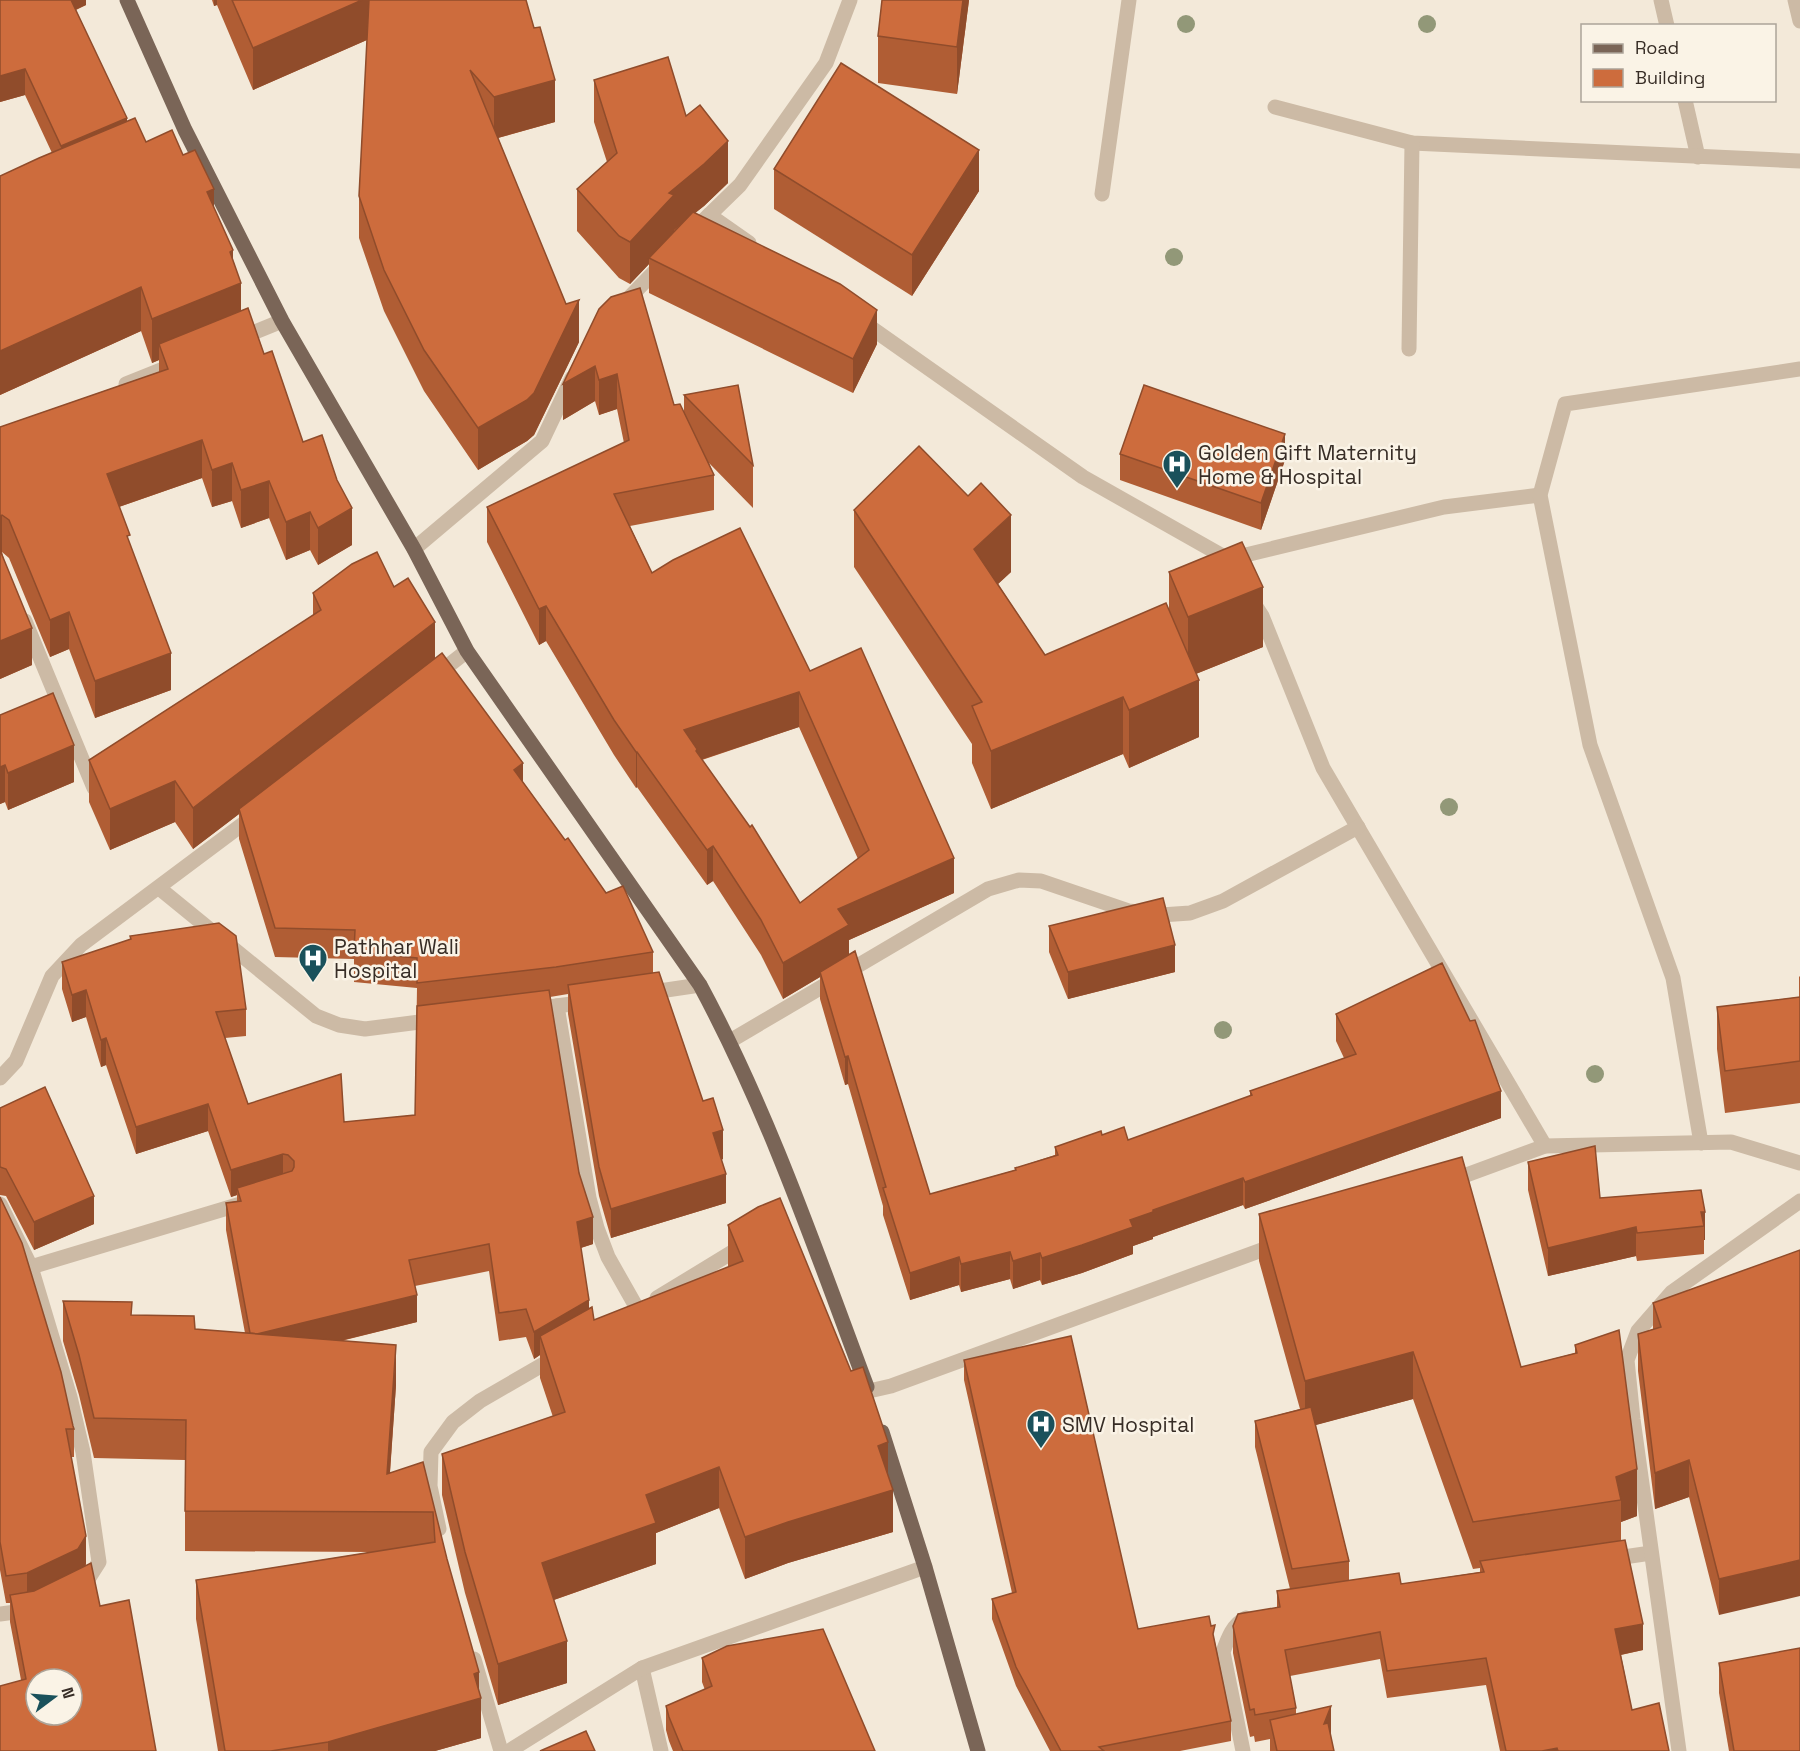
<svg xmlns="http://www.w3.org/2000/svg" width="1800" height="1751" font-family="'Space Grotesk',sans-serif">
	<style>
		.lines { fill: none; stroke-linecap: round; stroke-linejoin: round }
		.minor { stroke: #ccbaa5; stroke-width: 15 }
		.major { stroke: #7a6557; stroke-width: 15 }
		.tree { fill: #929878 }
		.wall { fill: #b05d34; fill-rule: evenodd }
		.shaded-wall { fill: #904c2b }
		.building { fill: #cd6c3d; stroke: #904c2b; stroke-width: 1.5; fill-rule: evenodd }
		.labels { text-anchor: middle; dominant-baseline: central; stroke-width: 5; stroke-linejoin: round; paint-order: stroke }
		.poi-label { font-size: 21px; fill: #372d26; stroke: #faf3e6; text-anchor: start }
	</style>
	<rect width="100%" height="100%" fill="#f3e9d9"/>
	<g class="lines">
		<!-- minor -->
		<g class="minor">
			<polyline points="1661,0 1667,26"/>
			<polyline points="1795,0 1800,21"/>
			<polyline points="1685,100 1698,157"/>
			<polyline points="1275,107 1412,143 1800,161"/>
			<polyline points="1102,194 1129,0"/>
			<polyline points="709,215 749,243"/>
			<polyline points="703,221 740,185 826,63 850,0"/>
			<polyline points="624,303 662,264"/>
			<polyline points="860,320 1083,477 1228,559 1231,563"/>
			<polyline points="238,339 282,321"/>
			<polyline points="1409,349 1412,143"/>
			<polyline points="126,384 176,364"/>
			<polyline points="414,549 542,441 572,378"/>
			<polyline points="1229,559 1444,507 1540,495"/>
			<polyline points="1253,602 1262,616 1323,768 1545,1146"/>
			<polyline points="25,621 94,788"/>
			<polyline points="435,676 467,651"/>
			<polyline points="159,888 316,1016 339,1025 365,1029 435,1020"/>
			<polyline points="646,993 700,985"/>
			<polyline points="557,1006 589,1198 597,1228 608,1257 638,1310"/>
			<polyline points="533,1009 587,1002"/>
			<polyline points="730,1041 988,889 1019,880 1041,881 1129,911 1161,915 1190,913 1223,901 1358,827"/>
			<polyline points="0,1078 16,1061 52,976 81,945 255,815"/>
			<polyline points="1701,1143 1673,978 1590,745 1540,495 1565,404 1800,369"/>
			<polyline points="1450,1181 1545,1146 1731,1142 1800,1163"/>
			<polyline points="0,1204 31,1267 70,1397 83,1452 99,1562 85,1584 81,1586"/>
			<polyline points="31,1267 244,1203"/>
			<polyline points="657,1298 744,1245"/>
			<polyline points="869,1391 891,1386 1278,1244"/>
			<polyline points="439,1529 430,1486 431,1452 453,1422 480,1401 556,1357"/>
			<polyline points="1610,1559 1651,1553"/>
			<polyline points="0,1614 30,1610"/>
			<polyline points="474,1659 501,1751"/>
			<polyline points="642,1668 661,1751"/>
			<polyline points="509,1751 642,1668 925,1567"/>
			<path d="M1243,1751L1223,1652C1228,1638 1233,1624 1246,1618"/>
			<polyline points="1679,1751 1633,1419 1627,1360 1638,1331 1672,1292 1800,1201"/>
		</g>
		<!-- major -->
		<g class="major">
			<path d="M127,0L185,130L282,321L414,549L467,651L700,985C769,1113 816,1251 867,1387"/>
			<polyline points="882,1432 925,1567 978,1751"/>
		</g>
	</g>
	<!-- trees -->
	<g class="tree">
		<circle cx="1186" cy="24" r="9"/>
		<circle cx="1427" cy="24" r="9"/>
		<circle cx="1174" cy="257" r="9"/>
		<circle cx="1449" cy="807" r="9"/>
		<circle cx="1223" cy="1030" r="9"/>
		<circle cx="1595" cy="1074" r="9"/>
	</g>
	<!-- wall -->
	<g class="wall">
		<polygon points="0,0 86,0 86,5 76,10 127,121 146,142 183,155 214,208 233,261 241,311 264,354 303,442 352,545 318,565 310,550 286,560 269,518 241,528 232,501 212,507 202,478 119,507 171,690 95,718 69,649 50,657 9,558 2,552 32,665 0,679 0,427 159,372 159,360 152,363 141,331 0,395 0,176 52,153 25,95 0,102"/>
		<polygon points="212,0 526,0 555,122 498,138 579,342 534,435 527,441 478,470 424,391 384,311 359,238 359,196 367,40 253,90 217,5 214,6"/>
		<polygon points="969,0 957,94 878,83 878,36"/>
		<polygon points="594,80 686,116 728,183 704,206 695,213 877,344 853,393 649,293 649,264 630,284 619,278 577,231 577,189 607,162 594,122"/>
		<polygon points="774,169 979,191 912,296 774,209"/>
		<path d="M599,309L674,405L684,413V395L753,465V508L709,463L714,475V510L630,526L652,573L810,671L954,893L849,940V955L930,1194L1015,1170V1168L1055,1155V1147L1102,1135L1128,1140L1250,1096V1091L1344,1058L1336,1041V1014L1501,1118L1245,1209L1243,1205L1153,1237V1239L1133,1246V1254L1082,1273L1042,1285L1040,1280L1013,1289L1010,1279L961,1292L959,1285L910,1300L883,1215V1206L848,1084L845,1085L820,999V977L783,999L761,955L713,881L707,885L637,787L636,788L614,755L546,641L539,645L487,542V507L624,443L617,409L599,415L595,401L563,420ZM799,727L858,859L800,903L702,760Z"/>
		<polygon points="1120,454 1285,460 1261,530 1120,480"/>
		<polygon points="854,510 1011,572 998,584 1045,655 1169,611 1169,572 1263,647 1196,674 1199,737 1129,768 1123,754 991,809 972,763 972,744 854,567"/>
		<polygon points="394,587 435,658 523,782 565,840 653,952 653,973 723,1159 721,1160 726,1203 611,1238 599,1196 568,1014 568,994 550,997 579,1173 593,1244 581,1248 589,1308 594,1320 728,1267 728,1225 888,1475 893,1532 788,1563 745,1579 719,1508 656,1533 656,1564 554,1600 567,1683 498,1705 465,1593 442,1495 442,1454 553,1417 540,1378 540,1355 534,1359 526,1337 499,1341 489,1271 415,1286 417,1322 341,1341 396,1385 390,1473 423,1462 479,1692 481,1738 435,1751 218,1751 196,1619 196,1580 371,1552 185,1551 185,1460 94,1458 79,1395 63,1341 63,1301 195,1329 245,1333 226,1230 226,1203 237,1201 237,1195 231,1197 208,1131 136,1154 106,1065 101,1067 86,1017 72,1022 62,989 62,962 246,1009 246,1036 225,1038 248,1104 344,1122 415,1115 417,988 354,982 354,959 275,957 239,839 239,814 193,849 175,822 110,850 89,802 89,760 313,616 313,593"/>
		<polygon points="0,715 74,782 8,810 5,802 0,804"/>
		<polygon points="1049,926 1175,972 1068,999 1049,952"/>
		<polygon points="1800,976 1800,1103 1725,1113 1717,1049 1717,1007 1799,997 1799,977"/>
		<polygon points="0,1108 94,1224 34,1250 6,1196 0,1195"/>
		<polygon points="1528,1162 1600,1198 1701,1190 1705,1240 1704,1240 1704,1254 1637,1261 1636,1256 1548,1276 1528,1190"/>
		<polygon points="0,1197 74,1429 74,1457 71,1457 86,1564 85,1567 156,1751 21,1680 10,1622 10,1603 6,1603 0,1570"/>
		<path d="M1259,1214L1521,1367L1575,1353V1345L1637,1516L1621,1522V1540L1643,1650L1621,1655L1632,1710L1669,1751H1500L1486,1685L1387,1698L1380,1659L1290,1676L1296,1708V1714L1331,1739L1334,1751H1270V1739L1255,1742L1254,1736L1250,1737L1233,1653V1626L1277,1607V1591L1290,1589L1255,1447V1421L1300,1409L1259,1261ZM1413,1399L1473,1569L1480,1568V1572L1401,1584L1349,1580V1561L1315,1425Z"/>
		<polygon points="1800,1250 1719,1615 1689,1497 1655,1509 1638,1371 1638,1334 1653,1329 1653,1303"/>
		<polygon points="964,1360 1138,1629 1211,1626 1215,1642 1231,1721 1231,1741 1180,1751 1050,1751 1016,1686 992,1619 992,1599 1012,1593 964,1380"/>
		<polygon points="702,1658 875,1751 673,1751 669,1741 666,1730 666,1706 705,1690 702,1682"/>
		<polygon points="1719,1663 1800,1751 1729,1751 1719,1693"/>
	</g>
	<!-- shaded-wall -->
	<g class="shaded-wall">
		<polygon points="66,0 86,0 86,5 66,14"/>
		<polygon points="214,0 217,0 217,5 214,6"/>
		<polygon points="362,0 369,0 369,39 253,90 253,48"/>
		<polygon points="963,0 969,0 957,94 957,47"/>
		<polygon points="25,69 25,95 0,102 0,76"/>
		<polygon points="555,80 555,122 494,139 494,97"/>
		<polygon points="127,118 127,144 61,172 61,146"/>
		<polygon points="728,141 728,183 704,206 674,230 674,237 649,258 649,264 630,284 630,242 669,193"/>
		<polygon points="979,150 979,191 912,296 912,255"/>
		<polygon points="214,189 214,233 207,192"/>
		<polygon points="233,250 233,286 241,283 241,327 159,344 159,360 152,363 152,319 230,252"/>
		<polygon points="141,287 141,331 0,395 0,351"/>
		<polygon points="579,300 579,342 534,435 527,441 478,470 478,428"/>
		<polygon points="877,310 877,344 853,393 853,359"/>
		<polygon points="595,366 595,401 563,420 563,384"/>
		<polygon points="617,374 617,409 599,415 599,380"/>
		<polygon points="1285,434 1285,460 1261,530 1261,503"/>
		<polygon points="202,440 202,478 107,511 107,474"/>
		<polygon points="232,463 232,501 212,507 212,470"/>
		<polygon points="269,481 269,518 241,528 241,490"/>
		<polygon points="352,508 352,545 318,565 318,528"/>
		<polygon points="310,512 310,550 286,560 286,522"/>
		<polygon points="2,515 2,552 0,553 0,516"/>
		<polygon points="1011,515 1011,572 974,606 974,549"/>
		<polygon points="1263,587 1263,647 1188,677 1188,617"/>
		<polygon points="546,606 546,641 539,645 539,609"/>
		<polygon points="69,612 69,649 50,657 50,620"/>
		<polygon points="435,622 435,663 239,809 239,814 193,849 193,808"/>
		<polygon points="32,628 32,665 0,679 0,641"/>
		<polygon points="171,653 171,690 95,718 95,681"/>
		<polygon points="1199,680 1199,737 1129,768 1129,710"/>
		<polygon points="799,692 799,727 697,761 684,730"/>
		<polygon points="1123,697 1123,754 991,809 991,751"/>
		<polygon points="74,745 74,782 8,810 8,773"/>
		<polygon points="636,752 637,752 637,787 636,788"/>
		<polygon points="523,763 523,793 514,770"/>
		<polygon points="5,765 5,802 0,804 0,767"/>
		<polygon points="175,781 175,822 110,850 110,809"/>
		<polygon points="713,846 713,881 707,885 707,850"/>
		<polygon points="954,858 954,893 849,940 849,960 820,972 820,977 783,999 783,963 838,909"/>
		<polygon points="1175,945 1175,972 1068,999 1068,972"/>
		<polygon points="86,990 86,1017 72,1022 72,995"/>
		<polygon points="106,1038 106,1065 101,1067 101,1040"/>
		<polygon points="848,1056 848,1084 845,1085 845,1057"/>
		<polygon points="1501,1091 1501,1118 1245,1209 1245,1182"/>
		<polygon points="208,1104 208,1131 136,1154 136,1127"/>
		<polygon points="723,1130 723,1159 713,1162 713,1133"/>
		<polygon points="283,1154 283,1182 237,1188 237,1195 231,1197 231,1170"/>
		<polygon points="726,1174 726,1203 611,1238 611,1209"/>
		<polygon points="1243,1178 1243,1205 1153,1237 1153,1239 1133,1246 1133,1254 1082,1273 1042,1285 1042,1258 1153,1210"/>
		<polygon points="94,1196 94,1224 34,1250 34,1222"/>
		<polygon points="1701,1212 1705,1212 1705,1240 1704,1240 1704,1226"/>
		<polygon points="593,1217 593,1244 577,1249 577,1222"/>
		<polygon points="1636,1227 1636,1256 1548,1276 1548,1248"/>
		<polygon points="1010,1252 1010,1279 961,1292 961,1264"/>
		<polygon points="1040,1253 1040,1280 1013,1289 1013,1261"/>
		<polygon points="959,1257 959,1285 910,1300 910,1273"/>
		<polygon points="417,1295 417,1322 250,1363 250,1335"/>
		<polygon points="589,1300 589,1327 540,1336 540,1355 534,1359 534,1332"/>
		<polygon points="396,1345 396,1385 387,1513 387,1474"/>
		<polygon points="1413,1352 1413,1399 1305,1428 1305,1381"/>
		<polygon points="888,1442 888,1484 878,1446"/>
		<polygon points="1689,1460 1689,1497 1655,1509 1655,1473"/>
		<polygon points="719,1467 719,1508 656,1533 656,1564 542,1604 542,1563 646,1495"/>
		<polygon points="1637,1469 1637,1516 1621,1522 1621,1500 1616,1477"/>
		<polygon points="893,1490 893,1532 788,1563 745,1579 745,1537 788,1522"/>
		<polygon points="86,1536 86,1564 78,1576 27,1601 27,1573"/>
		<polygon points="1800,1560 1800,1596 1719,1615 1719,1579"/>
		<polygon points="1643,1624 1643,1650 1615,1656 1615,1629"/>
		<polygon points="567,1641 567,1683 498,1705 498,1664"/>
		<polygon points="479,1672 479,1699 481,1698 481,1738 435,1751 328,1751 328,1742"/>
		<polygon points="1331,1706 1331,1740 1324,1724"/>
		<polygon points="1557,1748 1557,1751 1542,1751"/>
	</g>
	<!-- building -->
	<g class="building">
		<polygon points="0,0 71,0 127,118 61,146 25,69 0,76"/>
		<polygon points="232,0 362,0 253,48"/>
		<polygon points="369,0 526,0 534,28 540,27 555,80 494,97 470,70 566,304 579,300 534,393 527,400 478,428 424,350 384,270 359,196"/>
		<polygon points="882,0 963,0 957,47 878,36"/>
		<polygon points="668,57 686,116 700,105 728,141 704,164 669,193 674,195 630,242 619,236 577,189 617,153 594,80"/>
		<polygon points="841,63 979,150 912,255 774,169"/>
		<polygon points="135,118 146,142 172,130 183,155 195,150 214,189 207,192 233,250 230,252 241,283 152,319 141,287 0,351 0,176 39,158"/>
		<polygon points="693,212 840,284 877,310 853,359 649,258"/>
		<path d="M640,288L674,405L680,404L714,475L614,494L652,573L673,560L740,528L810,671L861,648L954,858L838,909L849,925L783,963L761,920L713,846L707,850L637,752H636L614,720L546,606L539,609L487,507L629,440L617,374L599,380L595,366L563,384L599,309L611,297ZM799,692L869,850L800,903L752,825L750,827L696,751L697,749L684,730Z"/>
		<polygon points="248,308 264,354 272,351 303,442 322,435 337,480 352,508 318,528 310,512 286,522 269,481 241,490 232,463 212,470 202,440 107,474 130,535 127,536 171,653 95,681 69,612 50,620 9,520 2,515 0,516 0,427 168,369 159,344"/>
		<polygon points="738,385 753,465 684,395"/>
		<polygon points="1144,385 1285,434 1261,503 1120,454"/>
		<polygon points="919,446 968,496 981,483 1011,515 974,549 1045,655 1166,603 1199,680 1129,710 1123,697 991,751 972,706 982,702 854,510"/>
		<polygon points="1242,542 1263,587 1188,617 1169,572"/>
		<polygon points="0,550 32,628 0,641"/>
		<polygon points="377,552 394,587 408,578 435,622 193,808 175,781 110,809 89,760 321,610 313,593 352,564"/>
		<polygon points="442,653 523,763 514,770 565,840 568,838 606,893 623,886 653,952 556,967 417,983 417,958 354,952 355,930 275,928 239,809"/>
		<polygon points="53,693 74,745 8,773 5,765 0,767 0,715"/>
		<polygon points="1163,898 1175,945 1068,972 1049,926"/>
		<polygon points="219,923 236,936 246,1009 216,1012 248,1104 341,1074 344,1122 415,1115 417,1006 549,990 579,1173 593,1217 577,1222 589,1300 534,1332 526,1309 499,1313 489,1244 409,1260 417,1295 257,1334 250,1333 226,1203 241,1201 237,1188 292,1171 294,1167 294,1161 288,1155 283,1154 231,1170 208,1104 136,1127 106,1038 101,1040 86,990 72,995 62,962 131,939 130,936"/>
		<polygon points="855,951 930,1194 1016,1170 1015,1168 1058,1155 1055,1147 1101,1131 1102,1135 1124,1127 1128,1140 1252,1095 1250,1091 1356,1054 1336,1014 1442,963 1470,1021 1475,1020 1501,1091 1245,1182 1243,1178 1153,1210 1153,1212 1130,1220 1133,1227 1082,1245 1042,1258 1040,1253 1013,1261 1010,1252 961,1264 959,1257 910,1273 883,1188 886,1187 848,1056 845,1057 820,972"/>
		<polygon points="659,972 703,1101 713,1098 723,1130 713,1133 726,1174 611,1209 599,1167 568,985"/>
		<polygon points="1800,997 1800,1061 1725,1071 1717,1007"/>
		<polygon points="45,1087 94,1196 34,1222 6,1169 0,1167 0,1108"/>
		<polygon points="1595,1146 1600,1198 1701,1190 1705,1212 1701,1212 1704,1226 1637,1233 1636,1227 1548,1248 1528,1162"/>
		<polygon points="1462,1157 1521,1367 1577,1353 1575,1345 1619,1330 1637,1469 1616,1477 1621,1500 1473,1522 1413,1352 1305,1381 1259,1214"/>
		<polygon points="0,1197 22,1243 61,1372 73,1426 74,1429 66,1429 86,1536 78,1549 27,1573 6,1576 0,1542"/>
		<polygon points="780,1198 851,1371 863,1367 888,1442 878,1446 893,1490 788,1522 745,1537 719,1467 646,1495 656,1523 542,1563 567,1641 498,1664 465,1552 442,1454 565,1412 540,1336 592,1307 594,1320 743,1261 728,1225 758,1207"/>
		<polygon points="1800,1250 1800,1560 1719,1579 1689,1460 1655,1473 1638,1334 1661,1327 1653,1303"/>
		<polygon points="63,1301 132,1302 131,1315 194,1316 195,1329 396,1345 387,1474 423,1462 447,1559 479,1672 474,1674 481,1698 328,1742 271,1751 225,1751 196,1580 435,1542 433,1512 185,1511 186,1420 94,1418 79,1355"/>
		<polygon points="1071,1336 1138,1629 1209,1616 1211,1626 1215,1625 1213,1634 1231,1721 1099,1747 1104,1751 1061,1751 1016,1667 992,1599 1016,1592 964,1360"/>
		<polygon points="1311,1407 1349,1561 1292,1569 1255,1421"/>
		<polygon points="1625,1540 1643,1624 1615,1629 1632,1710 1659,1703 1669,1751 1558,1751 1557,1748 1542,1751 1506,1751 1486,1658 1387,1671 1380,1632 1285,1650 1296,1708 1255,1715 1254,1709 1250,1710 1233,1626 1238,1614 1280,1607 1277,1591 1399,1573 1401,1584 1484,1572 1480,1561"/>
		<path d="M91,1563L100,1606L129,1600L156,1751H0V1686L26,1679L10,1595L34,1591ZM36,1679H72V1715H36Z"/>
		<polygon points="823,1629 875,1751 683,1751 669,1717 666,1706 712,1686 702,1658 727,1646"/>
		<polygon points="1800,1648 1800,1751 1734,1751 1719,1663"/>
		<polygon points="1331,1706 1324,1724 1328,1723 1334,1751 1277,1751 1270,1720"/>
		<polygon points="586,1731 595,1751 540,1751"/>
	</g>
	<!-- icons -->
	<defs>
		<g id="hospital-pin" transform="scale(1.5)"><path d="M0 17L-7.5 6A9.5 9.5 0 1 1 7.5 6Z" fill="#1a515b" stroke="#faf3e6"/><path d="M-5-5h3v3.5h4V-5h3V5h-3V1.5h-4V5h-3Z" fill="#fff"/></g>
	</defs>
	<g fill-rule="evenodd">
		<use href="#hospital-pin" x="1177" y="464"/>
		<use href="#hospital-pin" x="313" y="958"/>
		<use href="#hospital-pin" x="1041" y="1424"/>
	</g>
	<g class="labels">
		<!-- poi labels -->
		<g class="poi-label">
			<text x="1198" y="452">Golden Gift Maternity<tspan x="1198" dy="24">Home &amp; Hospital</tspan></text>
			<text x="334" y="946">Pathhar Wali<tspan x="334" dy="24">Hospital</tspan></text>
			<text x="1062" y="1424">SMV Hospital</text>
		</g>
	</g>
	<!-- legend -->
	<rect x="1581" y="24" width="195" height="78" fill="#faf3e6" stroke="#aca499" stroke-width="1.5"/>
	<rect x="1593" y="44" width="30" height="9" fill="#7a6557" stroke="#aca499" stroke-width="1.5"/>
	<text x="1635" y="54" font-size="18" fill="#372d26">Road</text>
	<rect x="1593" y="69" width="30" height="18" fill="#cd6c3d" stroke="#aca499" stroke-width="1.5"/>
	<text x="1635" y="84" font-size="18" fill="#372d26">Building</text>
	<!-- north arrow -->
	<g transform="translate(54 1697) rotate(74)"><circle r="28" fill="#faf3e6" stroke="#aca499" stroke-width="1.5"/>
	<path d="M0-4.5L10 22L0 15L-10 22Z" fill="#1a515b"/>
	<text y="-9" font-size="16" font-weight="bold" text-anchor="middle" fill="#372d26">N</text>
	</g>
</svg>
